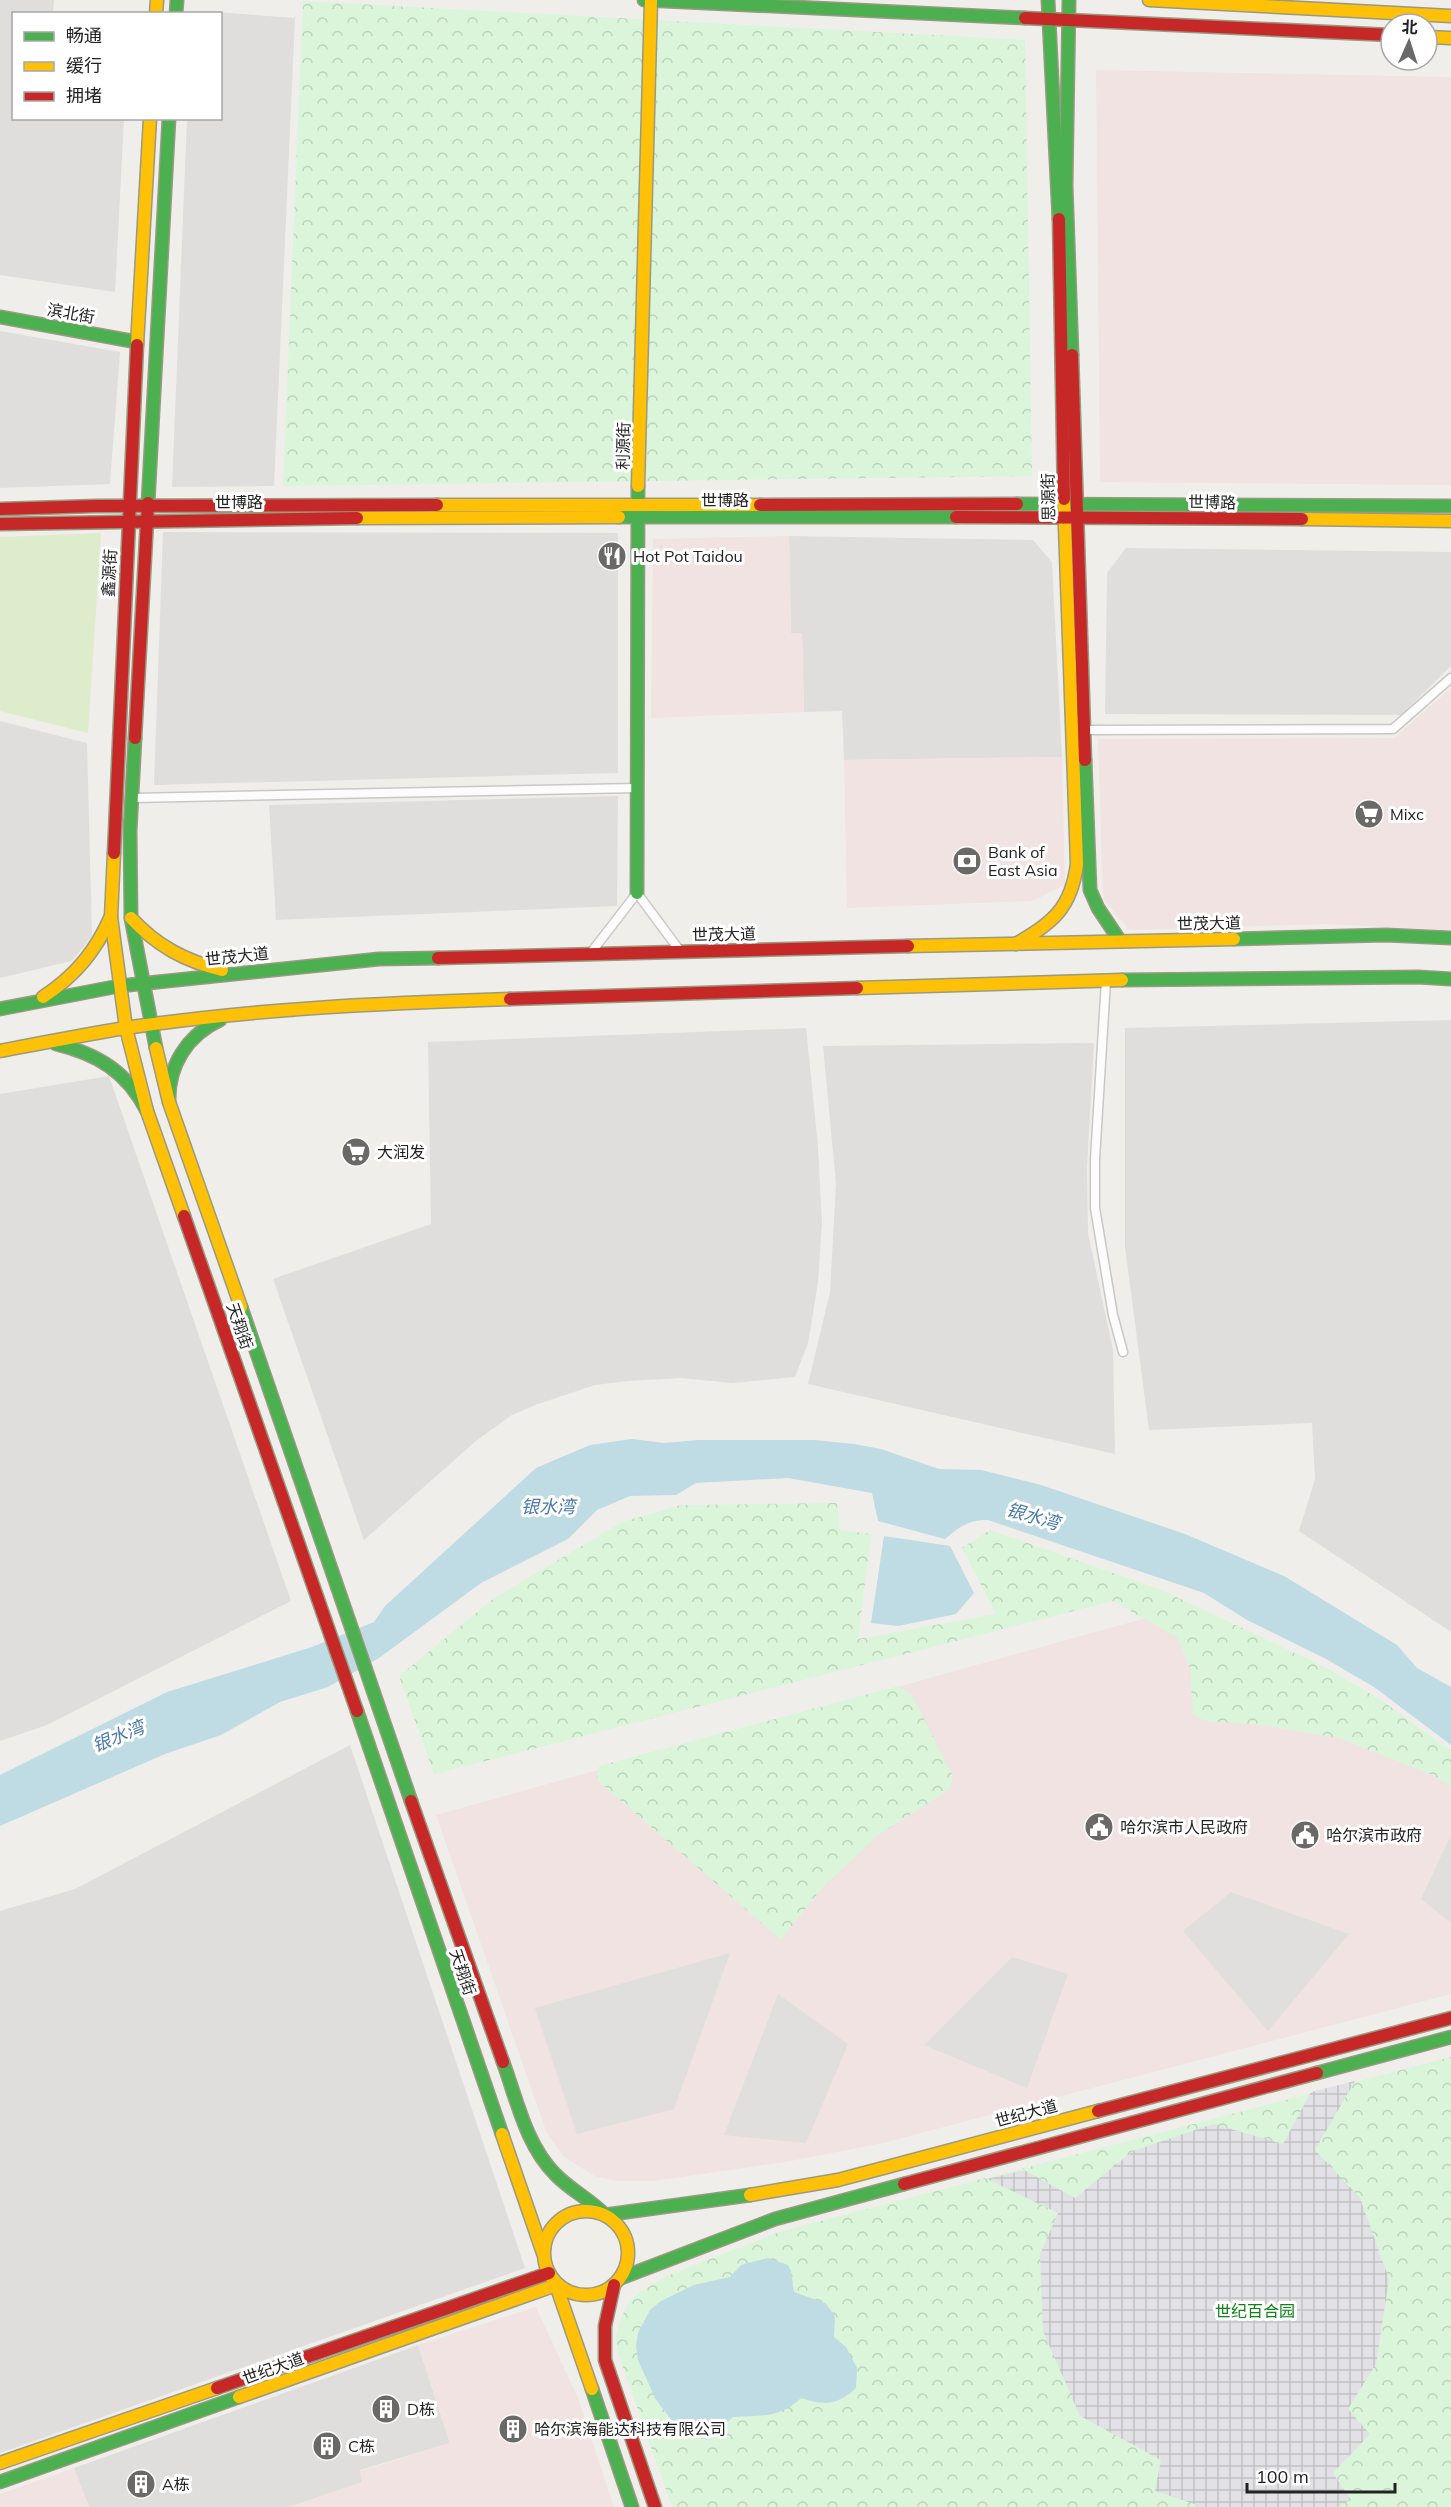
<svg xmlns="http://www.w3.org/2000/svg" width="1451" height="2507" font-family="Mulish,'Noto Sans SC',sans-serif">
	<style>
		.residential { fill: #dfdedc }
		.commercial { fill: #f1e3e1 }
		.grass { fill: #ddeccb }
		.park { fill: url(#park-crowns) }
		.parking { fill: #e0dfde }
		.plaza { fill: url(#plaza-grid) }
		.water { fill: #bfdbe3 }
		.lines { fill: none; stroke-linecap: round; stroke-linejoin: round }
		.street-casing { stroke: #c9c8c7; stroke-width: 11 }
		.fast-casing { stroke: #999a82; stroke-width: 15 }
		.slow-casing { stroke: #999a82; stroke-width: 15 }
		.jam-casing { stroke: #999a82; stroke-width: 15 }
		.street { stroke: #fdfcfc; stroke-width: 8 }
		.fast { stroke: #4caf50; stroke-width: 12 }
		.slow { stroke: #ffc107; stroke-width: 12 }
		.jam { stroke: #c62828; stroke-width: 12 }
		.labels { text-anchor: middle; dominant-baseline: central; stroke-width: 6; stroke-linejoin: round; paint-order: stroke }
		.street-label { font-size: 16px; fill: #222; stroke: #fff }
		.poi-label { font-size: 16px; fill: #222; stroke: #fff; text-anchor: start }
		.park-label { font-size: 16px; fill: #0c8416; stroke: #fff }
		.water-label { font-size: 18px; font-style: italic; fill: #4a7aab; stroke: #fff }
	</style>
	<defs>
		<pattern id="park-crowns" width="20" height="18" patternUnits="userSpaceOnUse" patternTransform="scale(1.5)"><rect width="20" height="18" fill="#daf5da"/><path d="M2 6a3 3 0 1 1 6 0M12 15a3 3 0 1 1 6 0" fill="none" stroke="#bbd2bb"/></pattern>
		<pattern id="plaza-grid" width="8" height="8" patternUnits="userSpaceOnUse" patternTransform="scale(1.5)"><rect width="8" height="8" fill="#e2e1e5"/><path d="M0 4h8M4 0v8" fill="none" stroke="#c2c1c4"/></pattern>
	</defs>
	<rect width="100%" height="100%" fill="#f0eeeb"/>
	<!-- residential -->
	<g class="residential">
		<polygon points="0,0 54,0 53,13 14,14 14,118 124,119 115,292 0,275"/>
		<polygon points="216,12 295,18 274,486 172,487 187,119 220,118 220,14"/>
		<polygon points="0,331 120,352 110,484 0,488"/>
		<polygon points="163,532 618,533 618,773 154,785"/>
		<polygon points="789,536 1033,540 1052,562 1062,757 844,760 842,711 804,712 802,633 791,633"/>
		<polygon points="1126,548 1451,552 1451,666 1401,715 1105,714 1107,573"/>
		<polygon points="0,721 87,743 92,936 72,961 0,978"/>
		<polygon points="618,796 617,906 276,920 269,805"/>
		<polygon points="1451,1020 1451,1632 1299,1531 1315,1479 1312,1423 1149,1430 1125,1247 1125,1028"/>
		<polygon points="806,1028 818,1147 822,1223 818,1282 808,1343 795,1377 732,1383 681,1378 628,1381 595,1385 538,1404 512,1415 477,1440 364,1540 273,1279 431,1224 428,1042"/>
		<polygon points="1094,1043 1087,1167 1088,1233 1113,1350 1115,1454 808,1384 830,1292 836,1184 823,1046"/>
		<polygon points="109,1076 291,1601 47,1725 0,1741 0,1094"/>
		<polygon points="350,1745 525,2268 0,2453 0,1911 75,1889"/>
		<polygon points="418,2345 450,2443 360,2470 363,2482 289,2507 89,2507 74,2468"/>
	</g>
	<!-- commercial -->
	<g class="commercial">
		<polygon points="1096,70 1451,77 1451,485 1100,482"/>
		<polygon points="789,536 791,633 802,633 804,712 651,718 653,539"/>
		<polygon points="1451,688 1451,930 1324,924 1129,930 1103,899 1098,739 1394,738"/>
		<polygon points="1062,757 1065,885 1033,901 847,908 844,760"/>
		<polygon points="1182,1608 1451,1750 1451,1994 883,2143 785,2162 654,2181 619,2181 596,2177 563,2156 546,2131 436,1815"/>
		<polygon points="536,2307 578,2398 614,2507 289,2507 362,2482 360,2471 450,2443 418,2345"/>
		<polygon points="74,2468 89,2507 0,2507 0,2494"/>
	</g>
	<!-- grass -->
	<polygon class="grass" points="101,533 88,733 0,711 0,537"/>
	<!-- park -->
	<g class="park">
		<polygon points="303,1 1025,40 1032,476 283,486"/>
		<polygon points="837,1503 840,1530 871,1534 858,1639 996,1614 962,1548 990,1530 1159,1589 1325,1667 1381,1700 1451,1751 1451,1786 1430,1774 1339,1738 1261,1725 1205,1721 1193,1714 1190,1668 1178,1638 1113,1601 434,1774 399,1676 493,1599 622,1522 681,1505"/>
		<polygon points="898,1686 912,1695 953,1776 950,1789 878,1835 820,1890 781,1940 597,1780 599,1766"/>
		<polygon points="1451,2057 1451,2507 672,2507 618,2353 616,2335 621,2318 629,2302 641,2291 667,2276 782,2231"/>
	</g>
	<!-- parking -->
	<g class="parking">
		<polygon points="1451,1835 1451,1923 1421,1899"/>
		<polygon points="1231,1892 1349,1934 1268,2031 1183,1931"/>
		<polygon points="730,1953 674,2109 577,2134 535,2008"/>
		<polygon points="1012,1957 1068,1974 1027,2088 924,2045"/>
		<polygon points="778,1994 848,2044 806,2143 724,2135"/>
	</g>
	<!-- plaza -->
	<polygon class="plaza" points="1355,2081 1315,2150 1360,2198 1389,2279 1376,2364 1348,2409 1370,2434 1333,2473 1351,2500 1337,2507 1197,2507 1197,2505 1155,2491 1161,2460 1080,2416 1043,2331 1040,2254 1058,2213 987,2179 1024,2170 1075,2198 1133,2151 1213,2124 1283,2144 1311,2092"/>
	<!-- water -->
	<g class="water">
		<path d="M632,1439L664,1443L698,1440H815L854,1444L881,1449L939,1469L981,1470L1041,1485L1185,1534L1284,1576L1397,1645L1417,1668L1451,1687V1745L1374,1687L1326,1659L1247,1620L1204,1593L988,1520C970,1519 959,1527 945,1539L878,1521L872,1493L788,1478L696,1483L676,1495L630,1496L597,1510L568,1539L481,1583L379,1658L328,1687L280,1702L221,1735L165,1754L0,1826V1775L167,1692L312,1647L374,1622L385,1606L536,1468L590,1445Z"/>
		<polygon points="884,1536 950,1546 974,1593 956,1614 898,1626 871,1623"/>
		<path d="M768,2258L788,2265L791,2271L794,2292L825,2303L835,2316L834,2337L846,2347L857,2368L856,2388C838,2405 824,2406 801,2398C779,2419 761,2415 733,2417L708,2440L688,2433L673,2422L655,2398L638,2360L636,2346L638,2333L650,2310L661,2301L694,2285L730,2277L741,2265Z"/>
	</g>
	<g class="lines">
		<!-- street casing -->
		<g class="street-casing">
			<g id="street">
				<polyline points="1084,730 1393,729 1451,678"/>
				<polyline points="132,798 637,788"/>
				<polyline points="590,954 637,893 680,951"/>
				<polyline points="1106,981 1095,1159 1095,1208 1113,1315 1123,1352"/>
			</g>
		</g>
		<!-- fast casing -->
		<g class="fast-casing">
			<g id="fast">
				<polyline points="644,0 1025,18"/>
				<polyline points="1048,0 1059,219"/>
				<polyline points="1069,0 1066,185 1072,355"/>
				<polyline points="176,14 177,0"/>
				<polyline points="0,317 137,342"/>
				<polyline points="148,503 169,118"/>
				<polyline points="1017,504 1451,506"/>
				<polyline points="619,517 956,517"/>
				<polyline points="135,738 130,831 131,918 156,1048"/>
				<polyline points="1085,760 1090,890 1098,908 1120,941"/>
				<polyline points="637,893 638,486"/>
				<polyline points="1234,939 1386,935 1451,938"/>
				<polyline points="1122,980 1418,977 1451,979"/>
				<polyline points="0,1009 119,986 379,959 438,958"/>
				<path d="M56,1044C98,1054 127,1072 147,1111"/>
				<path d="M169,1102C168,1066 187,1035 220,1020"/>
				<polyline points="241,1307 411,1801"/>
				<polyline points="357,1711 502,2134"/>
				<path d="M503,2062C517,2100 526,2145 555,2174C570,2190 590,2199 605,2215L750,2195"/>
				<polyline points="1317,2073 1451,2037"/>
				<polyline points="621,2278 775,2219 904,2184"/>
				<polyline points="592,2389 632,2507"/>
				<polyline points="0,2482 239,2397"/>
			</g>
		</g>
		<!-- slow casing -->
		<g class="slow-casing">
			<g id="slow">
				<polyline points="1149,0 1451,16"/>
				<polyline points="156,14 157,0"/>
				<polyline points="1427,37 1451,38"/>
				<polyline points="137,345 150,118"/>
				<polyline points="638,486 651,0"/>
				<polyline points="437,505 760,505"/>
				<polyline points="357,518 619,517"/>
				<polyline points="1302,519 1451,521"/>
				<polyline points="114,853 111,917 126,1028 147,1111 184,1216"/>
				<path d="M131,918C157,946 185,961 222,970"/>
				<path d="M1016,944C1053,922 1071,909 1077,864L1064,499"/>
				<polyline points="908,946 1234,939"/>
				<polyline points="857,988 1122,980"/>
				<path d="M43,997C75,976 96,951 111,916"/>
				<polyline points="156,1048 169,1102 241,1307"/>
				<path d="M0,1051C42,1043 83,1035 125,1028C252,1009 382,1003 510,999"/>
				<polyline points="502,2134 543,2253"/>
				<polyline points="750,2195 838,2180 1098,2111"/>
				<circle cx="586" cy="2253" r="42"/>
				<polyline points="239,2397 556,2285 592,2389"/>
				<polyline points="0,2463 217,2388"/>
			</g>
		</g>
		<!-- jam casing -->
		<g class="jam-casing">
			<g id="jam">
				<polyline points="1025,18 1391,35"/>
				<polyline points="1059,219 1064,499"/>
				<polyline points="1072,355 1085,760"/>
				<polyline points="760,505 1017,504"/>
				<polyline points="0,509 96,506 437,505"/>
				<polyline points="956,517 1302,519"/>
				<polyline points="0,524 357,518"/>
				<polyline points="135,738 148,503"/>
				<polyline points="114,853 137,345"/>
				<polyline points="438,958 908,946"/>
				<polyline points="510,999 857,988"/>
				<polyline points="184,1216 357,1711"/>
				<polyline points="411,1801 503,2062"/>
				<polyline points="1098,2111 1451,2018"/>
				<polyline points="904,2184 1317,2073"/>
				<polyline points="614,2285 605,2326 605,2360 655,2507"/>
				<polyline points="217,2388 549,2273"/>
			</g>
		</g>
		<!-- street -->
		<use href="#street" class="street"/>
		<!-- fast -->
		<use href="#fast" class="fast"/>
		<!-- slow -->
		<use href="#slow" class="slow"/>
		<!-- jam -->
		<use href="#jam" class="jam"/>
	</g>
	<!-- icons -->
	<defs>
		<g id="restaurant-disc" transform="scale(1.5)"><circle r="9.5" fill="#6a6968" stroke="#fff"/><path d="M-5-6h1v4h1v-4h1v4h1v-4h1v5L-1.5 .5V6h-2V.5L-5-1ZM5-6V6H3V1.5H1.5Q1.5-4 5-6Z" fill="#fff"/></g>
		<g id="supermarket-disc" transform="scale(1.5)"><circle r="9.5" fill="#6a6968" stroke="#fff"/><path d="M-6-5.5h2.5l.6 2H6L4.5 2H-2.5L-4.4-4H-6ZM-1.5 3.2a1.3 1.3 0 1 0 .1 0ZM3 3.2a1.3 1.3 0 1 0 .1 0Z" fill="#fff"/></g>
		<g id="bank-disc" transform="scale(1.5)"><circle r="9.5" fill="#6a6968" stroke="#fff"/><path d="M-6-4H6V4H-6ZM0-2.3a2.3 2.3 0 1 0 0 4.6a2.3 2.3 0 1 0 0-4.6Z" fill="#fff"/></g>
		<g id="civic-disc" transform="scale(1.5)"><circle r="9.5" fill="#6a6968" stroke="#fff"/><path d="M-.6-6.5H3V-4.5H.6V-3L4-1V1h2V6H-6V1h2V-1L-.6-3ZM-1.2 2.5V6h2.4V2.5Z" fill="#fff"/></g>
		<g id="building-disc" transform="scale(1.5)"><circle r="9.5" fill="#6a6968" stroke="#fff"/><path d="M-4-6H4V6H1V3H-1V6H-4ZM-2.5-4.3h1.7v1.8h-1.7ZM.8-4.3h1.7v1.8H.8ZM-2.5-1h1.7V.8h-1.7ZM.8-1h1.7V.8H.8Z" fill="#fff"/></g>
	</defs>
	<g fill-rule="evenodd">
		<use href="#restaurant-disc" x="612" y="556"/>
		<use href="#supermarket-disc" x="1369" y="814"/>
		<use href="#bank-disc" x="967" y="861"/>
		<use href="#supermarket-disc" x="356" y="1152"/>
		<use href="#civic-disc" x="1099" y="1827"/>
		<use href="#civic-disc" x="1305" y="1835"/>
		<use href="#building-disc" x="386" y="2409"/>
		<use href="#building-disc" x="513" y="2429"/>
		<use href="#building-disc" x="327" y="2446"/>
		<use href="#building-disc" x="141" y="2484"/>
	</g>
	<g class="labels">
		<!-- street labels -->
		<g class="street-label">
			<text transform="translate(71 313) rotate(10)">滨北街</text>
			<text transform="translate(623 446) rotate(-89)">利源街</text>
			<text transform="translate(1048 497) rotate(-91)">思源街</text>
			<text x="725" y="500">世博路</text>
			<text x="239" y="502">世博路</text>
			<text transform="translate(1212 502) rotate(1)">世博路</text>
			<text transform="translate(109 573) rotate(-87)">鑫源街</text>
			<text transform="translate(1209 923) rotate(-1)">世茂大道</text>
			<text transform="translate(724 934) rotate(-1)">世茂大道</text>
			<text transform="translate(237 956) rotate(-6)">世茂大道</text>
			<text transform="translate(240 1326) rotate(71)">天翔街</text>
			<text transform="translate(463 1972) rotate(71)">天翔街</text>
			<text transform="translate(1026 2113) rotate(-15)">世纪大道</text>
			<text transform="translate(273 2368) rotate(-20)">世纪大道</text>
		</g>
		<!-- poi labels -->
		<g class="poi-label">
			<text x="633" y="556">Hot Pot Taidou</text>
			<text x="1390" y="814">Mixс</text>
			<text x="988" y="852">Bank of<tspan x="988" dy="18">East Asia</tspan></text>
			<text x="377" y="1152">大润发</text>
			<text x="1120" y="1827">哈尔滨市人民政府</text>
			<text x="1326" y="1835">哈尔滨市政府</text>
			<text x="407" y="2409">D栋</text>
			<text x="534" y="2429">哈尔滨海能达科技有限公司</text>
			<text x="348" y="2446">C栋</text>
			<text x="162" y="2484">A栋</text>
		</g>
		<!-- park labels -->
		<g class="park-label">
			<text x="1255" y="2311">世纪百合园</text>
		</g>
		<!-- water labels -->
		<g class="water-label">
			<text x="548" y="1506">银水湾</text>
			<text transform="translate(1033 1516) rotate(16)">银水湾</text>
			<text transform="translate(118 1736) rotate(-22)">银水湾</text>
		</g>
	</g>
	<!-- legend -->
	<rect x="12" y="12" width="210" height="108" fill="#ffffff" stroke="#a7a7a7" stroke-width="1.5"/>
	<rect x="24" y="32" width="30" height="9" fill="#4caf50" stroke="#a7a7a7" stroke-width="1.5"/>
	<text x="66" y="42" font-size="18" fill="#222222">畅通</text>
	<rect x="24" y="62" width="30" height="9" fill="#ffc107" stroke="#a7a7a7" stroke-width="1.5"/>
	<text x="66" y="72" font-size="18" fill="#222222">缓行</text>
	<rect x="24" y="92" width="30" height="9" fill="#c62828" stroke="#a7a7a7" stroke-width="1.5"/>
	<text x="66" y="102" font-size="18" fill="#222222">拥堵</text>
	<!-- north arrow -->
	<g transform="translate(1409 42) rotate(3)"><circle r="28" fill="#ffffff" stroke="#a7a7a7" stroke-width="1.5"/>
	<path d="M0-4.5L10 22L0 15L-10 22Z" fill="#6a6968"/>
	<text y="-9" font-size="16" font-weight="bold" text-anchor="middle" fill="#222222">北</text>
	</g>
	<!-- scale -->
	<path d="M1247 2483v9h148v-9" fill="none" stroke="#222222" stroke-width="3"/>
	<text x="1256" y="2483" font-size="18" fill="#222222" stroke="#ffffff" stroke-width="4.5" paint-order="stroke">100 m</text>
</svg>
